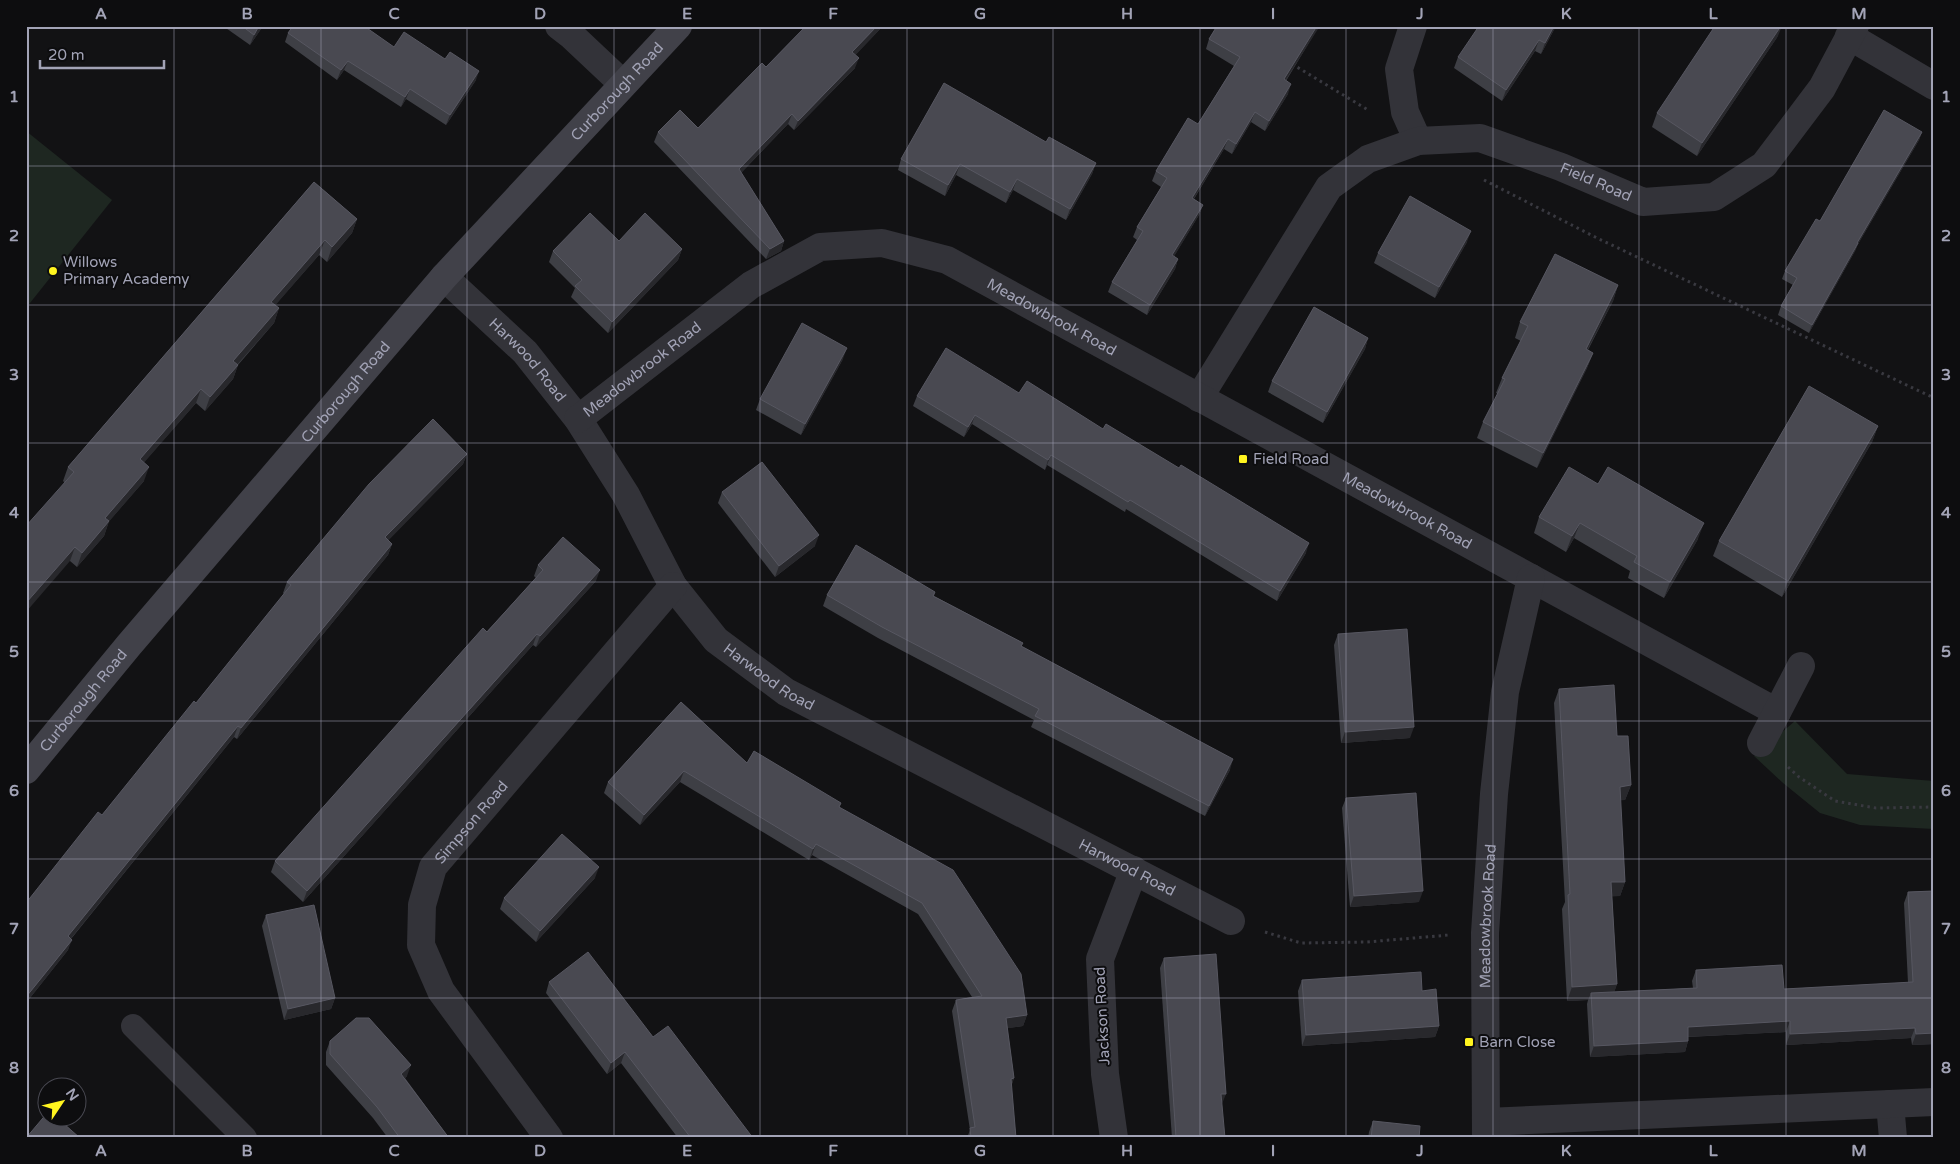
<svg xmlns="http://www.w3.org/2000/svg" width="1960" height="1164" font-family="'Varela Round',sans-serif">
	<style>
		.green { fill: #1e2721 }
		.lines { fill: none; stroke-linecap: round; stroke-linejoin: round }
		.path { stroke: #393940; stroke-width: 3; stroke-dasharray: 2.5 4; stroke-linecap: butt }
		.lane { stroke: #333339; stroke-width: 24 }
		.street { stroke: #333339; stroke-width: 28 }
		.secondary { stroke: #414149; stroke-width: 28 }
		.wall { fill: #3e3f45 }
		.shaded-wall { fill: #28282c }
		.building { fill: #494951; stroke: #575761 }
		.grid { fill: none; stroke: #a2a3b6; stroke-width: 1; stroke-opacity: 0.55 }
		.poi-dot { fill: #fff41f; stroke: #0d0d0f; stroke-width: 2 }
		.labels { text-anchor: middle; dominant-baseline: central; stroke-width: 4; stroke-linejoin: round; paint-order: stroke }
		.street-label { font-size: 15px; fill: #a2a3b6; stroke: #0d0d0f }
		.poi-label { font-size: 15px; fill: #a2a3b6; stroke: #0d0d0f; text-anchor: start }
		.neatline { fill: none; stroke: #a2a3b6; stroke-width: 2 }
		.grid-label { font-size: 16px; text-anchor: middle; font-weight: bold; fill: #a2a3b6 }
	</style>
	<rect width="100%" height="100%" fill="#121214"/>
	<!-- green -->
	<g class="green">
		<polygon points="26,131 112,200 26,308"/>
		<polygon points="1795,721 1847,774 1934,781 1934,829 1860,825 1820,813 1783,783 1754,756"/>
	</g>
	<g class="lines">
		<!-- path -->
		<g class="path">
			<polyline points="1292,64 1368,110"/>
			<polyline points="1484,180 1597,238 1934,398"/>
			<polyline points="1788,767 1799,777 1835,801 1876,808 1934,807"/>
			<polyline points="1265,932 1301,943 1367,942 1449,935"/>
		</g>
		<!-- lane -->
		<polyline class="lane" points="133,1026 245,1138"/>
		<!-- street -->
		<g class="street">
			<polyline points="559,26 572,36 623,84"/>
			<polyline points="1413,26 1399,69 1405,112 1418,141"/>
			<polyline points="1849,36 1934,86"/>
			<path id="s1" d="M444,277L525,352L578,419L626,495L673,586L716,640L786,692L1231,921"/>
			<path id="s2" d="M1199,398L1329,187L1368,159L1418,141L1480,138L1561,167L1643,202L1714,197L1764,165L1822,88L1855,26"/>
			<path id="s3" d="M578,419L751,285L820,247L882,243L947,260L1777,712"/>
			<polyline points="1761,743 1801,666"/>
			<polyline points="1890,1104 1893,1138"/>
			<polyline points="1486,1122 1934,1102"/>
			<path id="s4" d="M549,1138L441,991L421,945L422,905L433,867L673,586"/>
			<polyline points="1114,1138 1105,1074 1100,959 1134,870"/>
			<path id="s5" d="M1486,1138L1485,933L1494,794L1505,692L1531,578"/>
		</g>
		<!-- secondary -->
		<path class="secondary" id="s6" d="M26,770L129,645L444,277L678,26"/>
	</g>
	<!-- wall -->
	<g class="wall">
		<polygon points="223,26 263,26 250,45"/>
		<polygon points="806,26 883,26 855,55 855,68 794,130 788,124 741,173 784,241 781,251 766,259 654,142 658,132 698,128 766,67"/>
		<polygon points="1217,26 1319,26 1286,81 1288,94 1265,131 1251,122 1232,154 1224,149 1194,199 1203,205 1199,215 1174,256 1178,259 1175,269 1147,315 1108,292 1112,282 1137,240 1133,237 1137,227 1161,187 1152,181 1156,171 1198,124 1234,66 1206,49 1209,39"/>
		<polygon points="1556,26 1541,54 1535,51 1502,101 1454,68 1458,57"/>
		<polygon points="288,33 394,47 476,80 446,125 406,99 401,107 344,70 337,80 285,42"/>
		<polygon points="1778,36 1697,156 1652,127 1657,113"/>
		<polygon points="1922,132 1919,140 1858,244 1855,251 1809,333 1778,315 1781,306 1793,285 1782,279 1785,271 1820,221"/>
		<polygon points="1046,142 1096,163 1092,174 1066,220 1013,190 1006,203 956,175 945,196 898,170 901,159"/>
		<polygon points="314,182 357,219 352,233 327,262 319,255 275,305 279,308 274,323 238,365 233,379 205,411 196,403 144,462 144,481 109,521 104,536 77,567 70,561 64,482 63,481 68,467"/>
		<polygon points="619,241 682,249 678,260 608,333 571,297 575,288 549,262 553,251"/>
		<polygon points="1467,242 1435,298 1374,263 1378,253"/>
		<polygon points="1618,285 1613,301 1588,350 1593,353 1587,368 1537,468 1477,438 1483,422 1498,394 1496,393 1502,378 1521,341 1515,338 1520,322"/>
		<polygon points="1368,338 1365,349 1323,423 1268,392 1272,381"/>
		<polygon points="843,359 801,435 756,410 760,399"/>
		<polygon points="1019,393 1306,553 1277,601 1126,509 1125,512 1047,465 1045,470 972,424 964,437 913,406 917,396"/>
		<polygon points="1878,426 1872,442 1782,597 1713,556 1719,541"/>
		<polygon points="467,454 463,464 388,540 392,544 388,555 237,739 234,737 71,939 68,950 26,1003 26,903 102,815 196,703 284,594 283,593 287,582"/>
		<polygon points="722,492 815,546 775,577 718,503"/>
		<polygon points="1539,517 1698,539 1664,598 1628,578 1630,571 1574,538 1566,552 1534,533"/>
		<polygon points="538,565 596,581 536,647 533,645 303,902 271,872 275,861 536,578 534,576"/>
		<polygon points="935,592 934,596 1023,643 1021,647 1230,770 1205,816 1031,727 1034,720 878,638 823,606 827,595"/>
		<polygon points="1338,634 1410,738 1341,743 1334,645"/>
		<polygon points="1559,689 1617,736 1631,785 1625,800 1620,800 1625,882 1620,896 1612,896 1617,984 1614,992 1693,988 1692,981 1696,970 1784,989 1908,983 1904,903 1908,892 1934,891 1934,1044 1912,1045 1911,1038 1786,1045 1786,1032 1688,1037 1688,1041 1685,1052 1590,1057 1587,1004 1588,1000 1567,1001 1562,909 1565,902 1554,703"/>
		<polygon points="681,702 747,763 841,803 839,807 1027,1015 1023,1026 1007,1028 1014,1078 1011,1087 1016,1138 967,1138 970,1130 952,1011 956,1000 972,997 918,914 812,855 809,860 680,782 640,825 604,793 608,782"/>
		<polygon points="1346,798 1419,902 1350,907 1342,808"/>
		<polygon points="595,878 536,942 500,909 504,898"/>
		<polygon points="266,915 335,998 331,1009 284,1020 262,926"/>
		<polygon points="1164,958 1225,1138 1172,1138 1160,968"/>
		<polygon points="1302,980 1422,991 1439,1026 1435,1037 1302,1046 1298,991"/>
		<polygon points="549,982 653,1037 753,1138 678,1138 621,1063 607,1074 546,993"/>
		<polygon points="330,1041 407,1076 405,1078 449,1138 388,1138 373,1118 326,1065 326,1052"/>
		<polygon points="1373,1121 1419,1138 1368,1138 1369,1132"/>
	</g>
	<!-- shaded-wall -->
	<g class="shaded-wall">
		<polygon points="259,26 263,26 250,45 254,35"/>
		<polygon points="877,26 883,26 849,62 852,52"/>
		<polygon points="1317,26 1319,26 1318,29 1280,89 1284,79"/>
		<polygon points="1554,26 1556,26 1541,54 1545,43"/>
		<polygon points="1781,26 1782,26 1778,36 1697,156 1702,143"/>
		<polygon points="1539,40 1535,51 1502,101 1506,90"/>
		<polygon points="859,58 855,68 794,130 798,121"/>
		<polygon points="348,61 344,70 337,80 341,70"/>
		<polygon points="479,71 476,80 446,125 450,115"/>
		<polygon points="1291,84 1288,94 1265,131 1269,121"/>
		<polygon points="410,89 406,99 401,107 405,97"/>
		<polygon points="1255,112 1251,122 1232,154 1236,144"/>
		<polygon points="792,114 788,124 735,179 739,169"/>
		<polygon points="1922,132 1919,140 1858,244 1855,251 1809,333 1812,325 1857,243"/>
		<polygon points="1228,139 1224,149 1188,208 1192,198"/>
		<polygon points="1096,163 1092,174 1066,220 1070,209"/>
		<polygon points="960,164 956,175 945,196 948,185"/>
		<polygon points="1017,179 1013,190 1006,203 1010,192"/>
		<polygon points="1203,205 1199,215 1169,265 1172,255"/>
		<polygon points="357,219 352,233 327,262 332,247"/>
		<polygon points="1471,231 1467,242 1435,298 1439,287"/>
		<polygon points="325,240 319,255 266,316 271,302"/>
		<polygon points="784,241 781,251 766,259 770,249"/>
		<polygon points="682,249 678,260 608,333 612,322"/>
		<polygon points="1178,259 1175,269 1147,315 1150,305"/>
		<polygon points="1618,285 1613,301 1580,364 1586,349"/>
		<polygon points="279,308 274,323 228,375 233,361"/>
		<polygon points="1368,338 1365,349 1323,423 1327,412"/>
		<polygon points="847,348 843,359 801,435 805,424"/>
		<polygon points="1593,353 1587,368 1537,468 1543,453"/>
		<polygon points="238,365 233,379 205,411 210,397"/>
		<polygon points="201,389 196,403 135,473 140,459"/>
		<polygon points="975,415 972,424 964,437 968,427"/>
		<polygon points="1878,426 1872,442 1782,597 1788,581"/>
		<polygon points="467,454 463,464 381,548 385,537"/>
		<polygon points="1051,455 1045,470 1048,460"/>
		<polygon points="149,467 144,481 100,532 105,518"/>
		<polygon points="109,521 104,536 77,567 82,553"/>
		<polygon points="1580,523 1574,538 1566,552 1572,536"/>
		<polygon points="1704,523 1698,539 1664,598 1670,582"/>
		<polygon points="819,535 815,546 775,577 779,566"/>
		<polygon points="1309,543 1306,553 1277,601 1280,591"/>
		<polygon points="392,544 388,555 237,739 241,728"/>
		<polygon points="75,547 70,561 26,612 26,603"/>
		<polygon points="600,570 596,581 536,647 540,636"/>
		<polygon points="537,634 533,645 303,902 307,891"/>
		<polygon points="238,726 234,737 64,947 68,936"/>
		<polygon points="1414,727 1410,738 1341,743 1345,732"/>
		<polygon points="1233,759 1230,770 1205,816 1209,806"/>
		<polygon points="684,771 680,782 640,825 644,815"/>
		<polygon points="1631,785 1625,800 1614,801 1620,787"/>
		<polygon points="816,844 812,855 809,860 813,849"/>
		<polygon points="599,867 595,878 536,942 540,931"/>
		<polygon points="1611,882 1625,882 1620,896 1606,897"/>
		<polygon points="1423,891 1419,902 1350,907 1354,896"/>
		<polygon points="72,940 68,950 26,1003 26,997"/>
		<polygon points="1617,984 1612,999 1591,993 1588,1000 1567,1001 1572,987"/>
		<polygon points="335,998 331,1009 284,1020 288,1009"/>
		<polygon points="1027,1015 1023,1026 1002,1029 1006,1018"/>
		<polygon points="1790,1021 1786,1032 1684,1037 1688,1027"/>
		<polygon points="1439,1026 1435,1037 1302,1046 1306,1035"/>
		<polygon points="1915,1028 1911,1038 1786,1045 1790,1034"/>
		<polygon points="1934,1033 1934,1044 1912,1045 1916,1034"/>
		<polygon points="1688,1041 1685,1052 1590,1057 1594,1046"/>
		<polygon points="625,1052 621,1063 607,1074 611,1063"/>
		<polygon points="411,1065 407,1076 398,1084 401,1074"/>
		<polygon points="1014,1078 1010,1089 1011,1079"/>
		<polygon points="1221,1094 1226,1094 1222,1104"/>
	</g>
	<!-- building -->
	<g class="building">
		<polygon points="242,26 259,26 254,35"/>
		<polygon points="293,26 364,26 394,47 404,32 445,59 450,52 479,71 450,115 410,89 405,97 348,61 341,70 288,33"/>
		<polygon points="806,26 877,26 852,52 859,58 798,121 792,114 739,169 784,241 770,249 658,132 680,110 698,128 762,63 766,67"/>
		<polygon points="1217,26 1317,26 1284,79 1291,84 1269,121 1255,112 1236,144 1228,139 1192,198 1203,205 1172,255 1178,259 1150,305 1112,282 1143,231 1137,227 1167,178 1156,171 1188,118 1198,124 1240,57 1209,39"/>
		<polygon points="1479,26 1554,26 1545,43 1539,40 1506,90 1458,57"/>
		<polygon points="1715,26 1781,26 1702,143 1657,113"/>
		<polygon points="944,83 1046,142 1049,137 1096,163 1070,209 1017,179 1010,192 960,164 948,185 901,159"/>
		<polygon points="1884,110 1922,132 1857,243 1858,243 1812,325 1781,306 1797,278 1785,271 1816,219 1820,221"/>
		<polygon points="314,182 357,219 332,247 325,240 271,302 279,308 233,361 238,365 210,397 201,389 140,459 149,467 105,518 109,521 82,553 75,547 26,603 26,526 74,472 68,467"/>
		<polygon points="1410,196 1471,231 1439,287 1378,253"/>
		<polygon points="590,213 619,241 645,213 682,249 612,322 575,286 582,280 553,251"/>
		<polygon points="1555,254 1618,285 1586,349 1593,353 1543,453 1483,422 1505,379 1502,378 1528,326 1520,322"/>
		<polygon points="1314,307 1368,338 1327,412 1272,381"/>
		<polygon points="802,323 847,348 805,424 760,399"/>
		<polygon points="946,348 1019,393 1027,381 1103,429 1106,424 1179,468 1181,465 1309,543 1280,591 1130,500 1128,502 1051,455 1048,460 975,415 968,427 917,396"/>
		<polygon points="1809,386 1878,426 1788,581 1719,541"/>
		<polygon points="433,419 467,454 385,537 392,544 241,728 238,726 68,936 72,940 26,997 26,903 98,812 102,815 194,701 196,703 291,585 287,582 369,484"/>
		<polygon points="762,462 819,535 779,566 722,492"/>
		<polygon points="1569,467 1598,484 1608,467 1704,523 1670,582 1634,562 1637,556 1580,523 1572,536 1539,517"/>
		<polygon points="563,537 600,570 540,636 537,634 307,891 275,861 483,628 487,632 543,570 538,565"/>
		<polygon points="856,545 935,592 933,596 1023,643 1021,646 1233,759 1209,806 1035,716 1039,709 882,627 827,595"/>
		<polygon points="1407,629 1414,727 1345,732 1338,634"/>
		<polygon points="1614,685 1617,736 1628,736 1631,785 1620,787 1625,882 1611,882 1617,984 1572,987 1568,895 1570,894 1559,689"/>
		<polygon points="681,702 747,763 754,751 841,803 839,807 953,870 1021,974 1027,1015 1006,1018 1014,1078 1011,1079 1016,1138 971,1138 970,1128 975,1127 956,1000 982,996 922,903 816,844 813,849 684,771 644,815 608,782"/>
		<polygon points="1416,793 1423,891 1354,896 1346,798"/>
		<polygon points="562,834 599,867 540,931 504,898"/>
		<polygon points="1934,891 1934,1033 1916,1034 1915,1028 1790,1034 1790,1021 1688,1027 1688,1041 1594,1046 1591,993 1697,988 1696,970 1782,965 1784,989 1913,982 1908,892"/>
		<polygon points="314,905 335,998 288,1009 266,915"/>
		<polygon points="588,952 653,1037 668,1026 753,1138 691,1138 625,1052 611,1063 549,982"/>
		<polygon points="1216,954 1226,1094 1221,1094 1225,1138 1176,1138 1164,958"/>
		<polygon points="1421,972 1422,991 1436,989 1439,1026 1306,1035 1302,980"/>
		<polygon points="356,1018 369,1018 411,1065 401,1074 449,1138 400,1138 377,1107 330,1054 330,1041"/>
		<polygon points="48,1112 48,1116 55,1116 80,1138 26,1138"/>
		<polygon points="1373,1121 1420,1126 1419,1138 1371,1138"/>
	</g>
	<!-- grid -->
	<path class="grid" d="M174,26V1138M321,26V1138M467,26V1138M614,26V1138M760,26V1138M907,26V1138M1053,26V1138M1200,26V1138M1346,26V1138M1493,26V1138M1639,26V1138M1786,26V1138M26,166H1934M26,305H1934M26,443H1934M26,582H1934M26,721H1934M26,859H1934M26,998H1934"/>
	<!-- markers -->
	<g class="poi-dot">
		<circle cx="53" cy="271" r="5"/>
		<rect x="1238" y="454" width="10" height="10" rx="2.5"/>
		<rect x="1464" y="1037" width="10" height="10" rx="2.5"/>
	</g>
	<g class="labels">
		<!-- street labels -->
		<g class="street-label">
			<text stroke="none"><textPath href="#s6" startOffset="900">Curborough Road</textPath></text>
			<text stroke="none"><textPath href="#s2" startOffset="535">Field Road</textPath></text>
			<text stroke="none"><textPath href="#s3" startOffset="546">Meadowbrook Road</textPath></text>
			<text stroke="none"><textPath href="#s1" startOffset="118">Harwood Road</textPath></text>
			<text stroke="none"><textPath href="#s3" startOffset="81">Meadowbrook Road</textPath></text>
			<text stroke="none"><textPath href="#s6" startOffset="495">Curborough Road</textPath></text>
			<text stroke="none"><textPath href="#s3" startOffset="951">Meadowbrook Road</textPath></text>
			<text stroke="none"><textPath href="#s1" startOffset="522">Harwood Road</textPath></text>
			<text stroke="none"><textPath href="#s6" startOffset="90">Curborough Road</textPath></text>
			<text stroke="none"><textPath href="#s4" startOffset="371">Simpson Road</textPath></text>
			<text stroke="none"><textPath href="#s1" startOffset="928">Harwood Road</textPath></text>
			<text stroke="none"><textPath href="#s5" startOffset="222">Meadowbrook Road</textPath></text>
			<text transform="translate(1102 1016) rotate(-93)">Jackson Road</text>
		</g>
		<!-- poi labels -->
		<g class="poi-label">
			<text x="63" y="262">Willows<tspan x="63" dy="17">Primary Academy</tspan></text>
			<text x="1253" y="459">Field Road</text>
			<text x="1479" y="1042">Barn Close</text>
		</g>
	</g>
	<!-- border -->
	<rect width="1960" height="1164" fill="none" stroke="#0d0d0f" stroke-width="55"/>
	<!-- north arrow -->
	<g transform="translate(62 1102) rotate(55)"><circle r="24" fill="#0d0d0f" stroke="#494952"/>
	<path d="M0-4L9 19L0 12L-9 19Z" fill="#fff41f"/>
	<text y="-8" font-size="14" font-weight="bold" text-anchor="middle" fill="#a2a3b6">N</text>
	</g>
	<!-- scale -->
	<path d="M40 60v8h124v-8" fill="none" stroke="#a2a3b6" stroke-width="2.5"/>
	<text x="48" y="60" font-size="15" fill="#a2a3b6" stroke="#0d0d0f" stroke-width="4" paint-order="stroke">20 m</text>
	<rect x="28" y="28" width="1904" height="1108" class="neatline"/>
	<g class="grid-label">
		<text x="101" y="19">A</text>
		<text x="247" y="19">B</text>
		<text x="394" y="19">C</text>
		<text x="540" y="19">D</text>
		<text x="687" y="19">E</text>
		<text x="833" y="19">F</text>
		<text x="980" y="19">G</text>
		<text x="1127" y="19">H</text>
		<text x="1273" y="19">I</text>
		<text x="1420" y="19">J</text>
		<text x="1566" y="19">K</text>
		<text x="1713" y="19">L</text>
		<text x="1859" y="19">M</text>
		<text x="14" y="102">1</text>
		<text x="1946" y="102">1</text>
		<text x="14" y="241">2</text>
		<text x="1946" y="241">2</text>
		<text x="14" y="380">3</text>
		<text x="1946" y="380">3</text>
		<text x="14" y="518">4</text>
		<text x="1946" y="518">4</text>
		<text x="14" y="657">5</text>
		<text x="1946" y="657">5</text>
		<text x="14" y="796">6</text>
		<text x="1946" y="796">6</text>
		<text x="14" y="934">7</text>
		<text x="1946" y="934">7</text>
		<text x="14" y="1073">8</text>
		<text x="1946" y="1073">8</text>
		<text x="101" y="1156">A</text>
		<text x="247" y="1156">B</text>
		<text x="394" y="1156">C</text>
		<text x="540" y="1156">D</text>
		<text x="687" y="1156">E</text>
		<text x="833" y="1156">F</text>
		<text x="980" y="1156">G</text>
		<text x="1127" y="1156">H</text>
		<text x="1273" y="1156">I</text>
		<text x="1420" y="1156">J</text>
		<text x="1566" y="1156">K</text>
		<text x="1713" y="1156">L</text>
		<text x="1859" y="1156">M</text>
	</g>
</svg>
